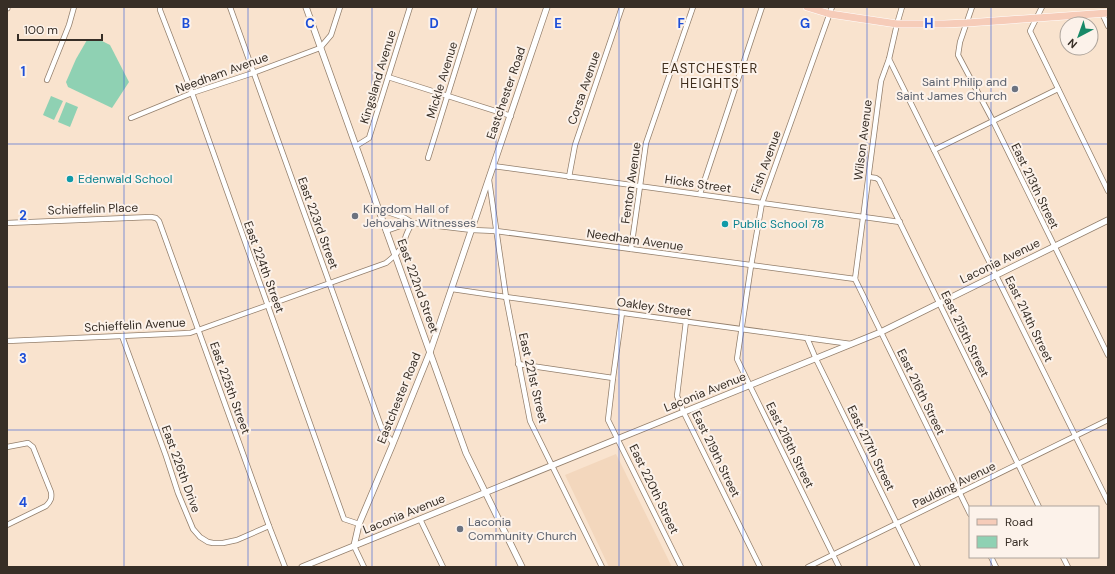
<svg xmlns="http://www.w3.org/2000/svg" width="1115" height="574" font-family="'DM Sans',sans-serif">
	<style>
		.built { fill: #f3d7bd }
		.green { fill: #8fd1b3 }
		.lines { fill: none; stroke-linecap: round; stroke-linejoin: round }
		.minor-casing { stroke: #937f6c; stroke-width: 6 }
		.tertiary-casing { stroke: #937f6c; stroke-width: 7 }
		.primary-casing { stroke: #fff; stroke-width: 8 }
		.minor { stroke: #fff; stroke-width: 4.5 }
		.tertiary { stroke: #fff; stroke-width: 5.5 }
		.primary { stroke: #f6ccb9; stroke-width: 7 }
		.grid { fill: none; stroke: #1d4ed8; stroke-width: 1; stroke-opacity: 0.55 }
		.worship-dot { fill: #6b7280; stroke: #fcf2ea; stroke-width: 1.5 }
		.culture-dot { fill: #0f9aa8; stroke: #fcf2ea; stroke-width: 1.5 }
		.labels { text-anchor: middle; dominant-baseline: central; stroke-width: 4; stroke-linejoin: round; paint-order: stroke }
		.street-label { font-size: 12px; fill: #372e26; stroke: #fcf2ea }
		.worship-label { font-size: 12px; fill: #5b616d; stroke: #fcf2ea; text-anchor: start }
		.culture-label { font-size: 12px; fill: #0d838f; stroke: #fcf2ea; text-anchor: start }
		.neighbourhood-label { font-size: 13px; letter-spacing: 1px; fill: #3f2e1d; stroke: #fcf2ea }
		.grid-label { font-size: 13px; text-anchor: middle; font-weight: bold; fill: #1d4ed8; stroke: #fcf2ea; stroke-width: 4; stroke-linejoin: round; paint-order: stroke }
	</style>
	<rect width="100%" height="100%" fill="#f9e3ce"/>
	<!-- built -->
	<polygon class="built" points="616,454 672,567 609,567 565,475"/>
	<!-- green -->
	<g class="green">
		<polygon points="98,39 110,45 129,82 112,108 68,87 66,82 76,59 87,40"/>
		<polygon points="51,96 63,101 54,120 43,115"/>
		<polygon points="66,102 78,107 70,127 58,122"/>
	</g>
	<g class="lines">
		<!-- minor casing -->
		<g class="minor-casing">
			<g id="minor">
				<polyline points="160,7 160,10 192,93 344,519 359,524"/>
				<polyline points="230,7 382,429 393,443"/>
				<polyline points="832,7 762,203 751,266 737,359 750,386 839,567"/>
				<polyline points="972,7 960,42 958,55 993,121 1108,355"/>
				<polyline points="1042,7 1030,31 1108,191"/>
				<polyline points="1102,13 1108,26"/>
				<polyline points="889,59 1108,502"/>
				<polyline points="388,77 511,116"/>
				<polyline points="47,80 69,25 74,7"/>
				<polyline points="131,118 192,93 253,73 320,48 331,35 340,7"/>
				<polyline points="356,146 369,138 410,7"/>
				<polyline points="934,150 1058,89"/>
				<polyline points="428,158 475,7"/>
				<polyline points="493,166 900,222"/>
				<polyline points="569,177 575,145 622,7"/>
				<polyline points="869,177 876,178 879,180 1039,507"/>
				<polyline points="489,180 506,297 530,421 602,567"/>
				<polyline points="700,194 762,7"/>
				<polyline points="379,209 405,218 413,223"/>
				<polyline points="7,223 151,217 156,218 159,221 269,526 285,567"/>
				<polyline points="386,231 406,224 413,223 472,230 496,231 855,279"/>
				<polyline points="631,249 640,186 646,143 693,7"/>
				<polyline points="855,279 881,81 889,59 897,24 902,7"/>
				<polyline points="855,279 970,514"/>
				<polyline points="452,289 506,297 851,344"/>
				<polyline points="622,313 613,378 608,420 681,567"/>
				<polyline points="686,321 677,396 684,413 760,567"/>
				<polyline points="122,336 166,456 178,493 193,529 200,537 208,542 213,543 223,543 237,540 269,526"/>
				<polyline points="807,338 816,359 918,567"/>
				<path d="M7,341L190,333L386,263C392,258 398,254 402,246C406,238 406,231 413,223"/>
				<polyline points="518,364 613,378"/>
				<path d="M7,447L28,443L33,447L51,492C52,498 51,501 46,506L7,525"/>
				<polyline points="420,519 443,567"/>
				<polyline points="354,546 364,567"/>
				<polyline points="991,557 996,567"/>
				<polyline points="1063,557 1068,567"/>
				<polyline points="808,567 1108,420"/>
			</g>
		</g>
		<!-- tertiary casing -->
		<g class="tertiary-casing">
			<g id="tertiary">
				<polyline points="306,7 466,453 522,567"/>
				<polyline points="7,8 7,7"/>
				<polyline points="354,546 359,524 392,446 430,352 547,7"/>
				<polyline points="302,567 881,332 1108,220"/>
			</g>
		</g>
		<!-- primary casing -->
		<g class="primary-casing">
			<polyline id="primary" points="807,7 830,14 897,24 944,24 967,23 1108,13"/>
		</g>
		<!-- minor -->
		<use href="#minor" class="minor"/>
		<!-- tertiary -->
		<use href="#tertiary" class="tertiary"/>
		<!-- primary -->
		<use href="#primary" class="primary"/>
	</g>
	<!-- grid -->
	<path class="grid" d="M124,7V567M248,7V567M372,7V567M496,7V567M619,7V567M743,7V567M867,7V567M991,7V507M7,144H1108M7,287H1108M7,430H1108M991,557V567"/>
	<!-- markers -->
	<g class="worship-dot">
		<circle cx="1015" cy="89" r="4"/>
		<circle cx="355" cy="216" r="4"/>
		<circle cx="460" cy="529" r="4"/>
	</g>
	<g class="culture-dot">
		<circle cx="70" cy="179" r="4"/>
		<circle cx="725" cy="224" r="4"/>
	</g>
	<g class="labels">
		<!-- street labels -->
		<g class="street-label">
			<text transform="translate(222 73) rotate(-20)">Needham Avenue</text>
			<text transform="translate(378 77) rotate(-73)">Kingsland Avenue</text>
			<text transform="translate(442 80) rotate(-73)">Mickle Avenue</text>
			<text transform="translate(584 88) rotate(-71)">Corsa Avenue</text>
			<text transform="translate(506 93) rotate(-71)">Eastchester Road</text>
			<text transform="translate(863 140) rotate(-83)">Wilson Avenue</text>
			<text transform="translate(766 162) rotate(-70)">Fish Avenue</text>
			<text transform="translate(631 183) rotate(-82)">Fenton Avenue</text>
			<text transform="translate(698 184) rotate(8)">Hicks Street</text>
			<text transform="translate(1035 186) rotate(64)">East 213th Street</text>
			<text transform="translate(93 209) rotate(-2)">Schieffelin Place</text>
			<text transform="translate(318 223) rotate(70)">East 223rd Street</text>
			<text transform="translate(635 240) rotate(8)">Needham Avenue</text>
			<text transform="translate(1000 261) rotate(-26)">Laconia Avenue</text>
			<text transform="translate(264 267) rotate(70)">East 224th Street</text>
			<text transform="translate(418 286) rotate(70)">East 222nd Street</text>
			<text transform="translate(654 307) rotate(8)">Oakley Street</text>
			<text transform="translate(1029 319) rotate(64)">East 214th Street</text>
			<text transform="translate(135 325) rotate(-3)">Schieffelin Avenue</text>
			<text transform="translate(965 334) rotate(64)">East 215th Street</text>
			<text transform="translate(533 378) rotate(77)">East 221st Street</text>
			<text transform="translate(230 388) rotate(70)">East 225th Street</text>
			<text transform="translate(705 392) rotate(-22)">Laconia Avenue</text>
			<text transform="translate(921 392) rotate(64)">East 216th Street</text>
			<text transform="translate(399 398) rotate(-68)">Eastchester Road</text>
			<text transform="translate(790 445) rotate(64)">East 218th Street</text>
			<text transform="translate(871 448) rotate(64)">East 217th Street</text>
			<text transform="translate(716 454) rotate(64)">East 219th Street</text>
			<text transform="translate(181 469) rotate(70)">East 226th Drive</text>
			<text transform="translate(954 485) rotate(-26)">Paulding Avenue</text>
			<text transform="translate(654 489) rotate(64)">East 220th Street</text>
			<text transform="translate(404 514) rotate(-22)">Laconia Avenue</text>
		</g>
		<!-- worship labels -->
		<g class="worship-label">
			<text x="1007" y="82" text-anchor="end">Saint Philip and<tspan x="1007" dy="14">Saint James Church</tspan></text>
			<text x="363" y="209">Kingdom Hall of<tspan x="363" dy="14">Jehovahs Witnesses</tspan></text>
			<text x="468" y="522">Laconia<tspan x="468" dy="14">Community Church</tspan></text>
		</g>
		<!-- culture labels -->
		<g class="culture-label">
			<text x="78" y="179">Edenwald School</text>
			<text x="733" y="224">Public School 78</text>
		</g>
		<!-- neighbourhood labels -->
		<g class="neighbourhood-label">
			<text x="710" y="68">EASTCHESTER<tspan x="710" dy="15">HEIGHTS</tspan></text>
		</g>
	</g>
	<g class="grid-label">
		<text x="186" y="28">B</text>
		<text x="310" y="28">C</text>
		<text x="434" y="28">D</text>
		<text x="558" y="28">E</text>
		<text x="681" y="28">F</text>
		<text x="805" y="28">G</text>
		<text x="929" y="28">H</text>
		<text x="23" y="76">1</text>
		<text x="23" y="220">2</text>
		<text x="23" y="363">3</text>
		<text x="23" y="507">4</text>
	</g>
	<!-- border -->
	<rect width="1115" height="574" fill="none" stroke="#372e26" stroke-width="16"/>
	<!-- legend -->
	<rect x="969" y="506" width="130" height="52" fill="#fcf2ea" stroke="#ada49c"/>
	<rect x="977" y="519" width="20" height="6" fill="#f6ccb9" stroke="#ada49c"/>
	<text x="1005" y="526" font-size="12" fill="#372e26">Road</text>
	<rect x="977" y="536" width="20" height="12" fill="#8fd1b3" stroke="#ada49c"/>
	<text x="1005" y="546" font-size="12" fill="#372e26">Park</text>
	<!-- north arrow -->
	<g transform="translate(1079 36) rotate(221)"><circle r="19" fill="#fcf2ea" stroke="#ada49c"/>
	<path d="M0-3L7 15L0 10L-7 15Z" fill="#198968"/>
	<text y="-6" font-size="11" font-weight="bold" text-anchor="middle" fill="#372e26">N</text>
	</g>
	<!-- scale -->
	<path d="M18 34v6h84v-6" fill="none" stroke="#372e26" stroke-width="2"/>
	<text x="24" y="34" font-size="12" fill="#372e26" stroke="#fcf2ea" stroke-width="3" paint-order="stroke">100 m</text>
</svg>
